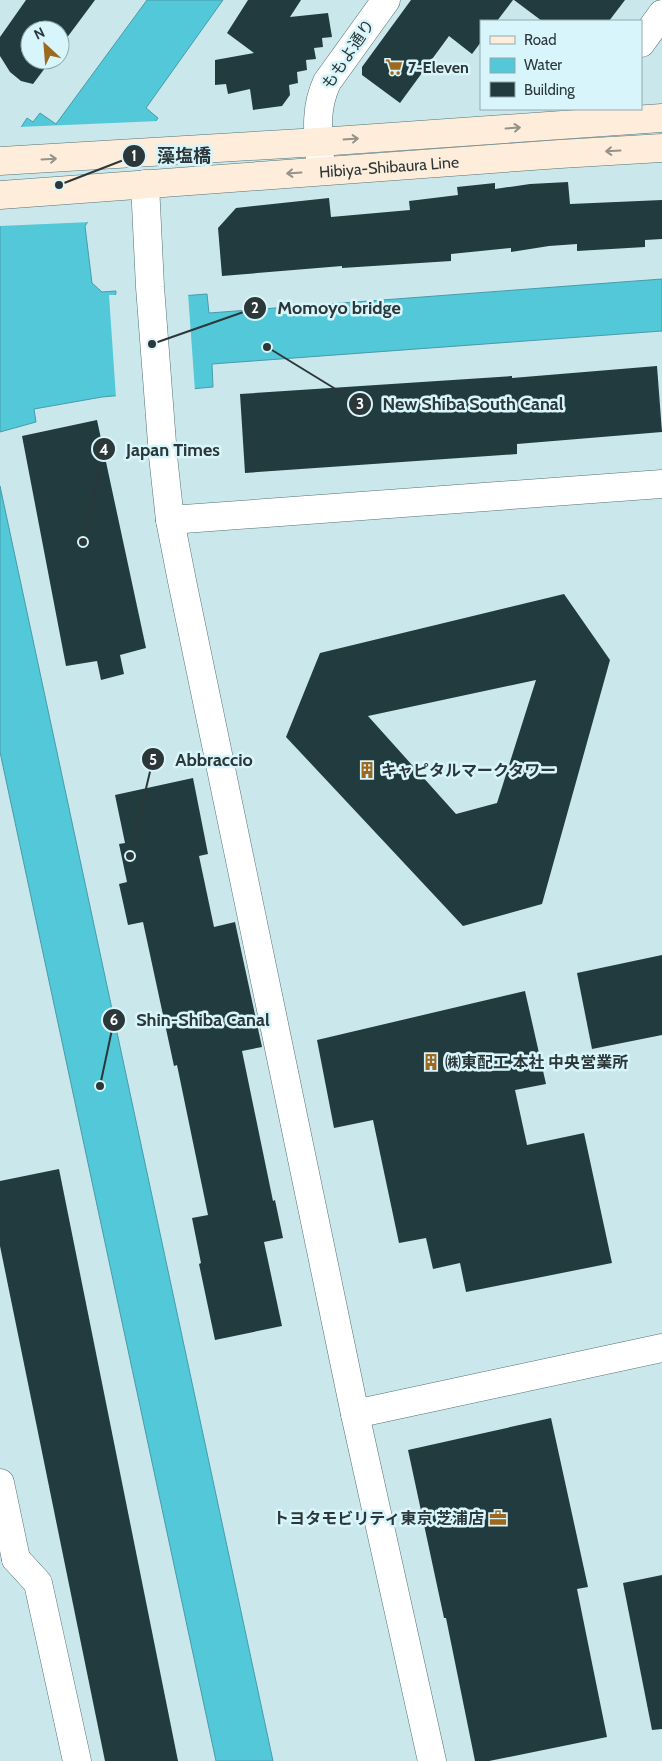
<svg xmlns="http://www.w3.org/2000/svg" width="662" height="1761" font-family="Cabin,'Noto Sans JP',sans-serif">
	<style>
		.water { fill: #53c8d9; stroke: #479ca9 }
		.pier { fill: #cae7ec }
		.building { fill: #223b3f; fill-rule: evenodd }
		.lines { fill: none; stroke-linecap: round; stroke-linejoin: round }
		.minor-casing { stroke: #567175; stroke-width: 29 }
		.tertiary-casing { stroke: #567175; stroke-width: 29 }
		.secondary-casing { stroke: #567175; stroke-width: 29 }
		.minor { stroke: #fff; stroke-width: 28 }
		.tertiary { stroke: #fff; stroke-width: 28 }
		.secondary { stroke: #fdedda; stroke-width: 28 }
		.oneway { stroke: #94928a }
		.labels { text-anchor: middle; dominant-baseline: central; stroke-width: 5; stroke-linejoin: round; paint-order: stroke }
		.street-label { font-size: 16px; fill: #2c3739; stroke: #d7f5fa }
		.poi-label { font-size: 16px; font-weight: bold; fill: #2c3739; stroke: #d7f5fa; text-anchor: start }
		.leader { fill: none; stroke: #2c3739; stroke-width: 2 }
		.callout-dot { fill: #2c3739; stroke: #d7f5fa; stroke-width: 2 }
		.mark-label { font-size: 15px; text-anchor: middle; font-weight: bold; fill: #fff }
		.callout-label { font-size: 18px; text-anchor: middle; font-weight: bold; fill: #2c3739; stroke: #d7f5fa; stroke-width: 5; stroke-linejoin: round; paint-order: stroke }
	</style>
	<rect width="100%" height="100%" fill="#cae7ec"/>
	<!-- water -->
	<g class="water">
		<polygon points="147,0 223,0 146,108 158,118 85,226 92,283 102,292 116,291 115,301 207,294 209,313 662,279 662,331 212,364 213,387 102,397 34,409 36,422 0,432 0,160 27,118 33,122 40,113 56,124"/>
		<polygon points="0,486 273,1761 216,1761 0,752"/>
	</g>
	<!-- pier -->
	<g class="pier">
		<polygon points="159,121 91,222 0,226 0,155 19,127"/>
		<polygon points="188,293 195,391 116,398 109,295 118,295 118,298"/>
	</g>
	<!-- building -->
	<g class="building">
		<polygon points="26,0 95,0 60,47 60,30 30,30 30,60 51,60 33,84 21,81 10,72 0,56 0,37"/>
		<polygon points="248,0 301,0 290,17 328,13 332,37 322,38 323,47 314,48 316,59 306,60 307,70 297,72 298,83 289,85 290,95 282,106 253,110 250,89 228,94 226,84 215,85 215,60 254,53 227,33"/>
		<polygon points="411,0 513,0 497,21 481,21 481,42 472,54 449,36 400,103 362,75 362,67"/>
		<polygon points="514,0 625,0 609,21 542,21"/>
		<polygon points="568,182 570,204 662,200 662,239 645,240 645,247 577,251 577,244 549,246 511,252 511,248 451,254 451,261 342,268 342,266 222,276 218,228 236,208 329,198 331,217 410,210 409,201 458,195 457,187 495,183 495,189 530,184"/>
		<polygon points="657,366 662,432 517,444 517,454 245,473 240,394 512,376 512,378"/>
		<polygon points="97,420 146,648 120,655 124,674 101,680 97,661 66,666 22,436"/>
		<path d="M564,594L610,660L542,904L463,926L286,737L320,653ZM536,680L497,803L456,814L368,716Z"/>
		<polygon points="193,778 208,854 199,856 214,927 235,922 262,1047 242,1051 273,1201 275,1200 283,1238 264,1242 282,1326 215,1340 199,1264 201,1263 192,1218 208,1215 177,1065 174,1066 143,922 128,925 119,884 127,882 119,844 125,843 115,795"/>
		<polygon points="662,955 662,1035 592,1049 577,973"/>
		<polygon points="525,991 546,1084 515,1090 527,1145 584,1133 612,1263 466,1292 460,1263 433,1269 426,1238 399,1243 373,1120 334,1128 317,1040"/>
		<polygon points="59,1169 178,1761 105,1761 0,1246 0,1181"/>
		<polygon points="551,1418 588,1587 577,1589 607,1737 489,1761 475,1761 446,1618 444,1618 408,1450"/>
		<polygon points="662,1575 662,1729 652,1730 623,1583"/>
	</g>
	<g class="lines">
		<!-- minor casing -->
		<g class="minor-casing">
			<g id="minor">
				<polyline points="641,43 662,14"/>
				<path d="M321,171C319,139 313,112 327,82L386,0"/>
				<polyline points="16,1559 38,1583 77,1761"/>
			</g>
		</g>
		<!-- tertiary casing -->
		<g class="tertiary-casing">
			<g id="tertiary">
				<polyline points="145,184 150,287 163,456 170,520 182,581 355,1414 432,1761"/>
				<polyline points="170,520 662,484"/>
				<polyline points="355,1414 662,1348"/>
				<polyline points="0,1483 16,1559"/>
			</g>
		</g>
		<!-- secondary casing -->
		<g class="secondary-casing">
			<g id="secondary">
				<polyline points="0,161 319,142 662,118"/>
				<path id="s1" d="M0,195L560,154L662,148"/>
			</g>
		</g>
		<!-- minor -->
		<use href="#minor" class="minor"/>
		<!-- tertiary -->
		<use href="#tertiary" class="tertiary"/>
		<!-- secondary -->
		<use href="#secondary" class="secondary"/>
	</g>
	<!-- one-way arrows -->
	<defs><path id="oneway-shaft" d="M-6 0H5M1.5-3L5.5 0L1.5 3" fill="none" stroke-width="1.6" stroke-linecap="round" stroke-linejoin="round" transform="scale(1.25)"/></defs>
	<g class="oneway">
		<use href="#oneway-shaft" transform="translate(513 128) rotate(-4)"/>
		<use href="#oneway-shaft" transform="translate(351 139) rotate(-4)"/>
		<use href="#oneway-shaft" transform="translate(613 151) rotate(177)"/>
		<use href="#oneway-shaft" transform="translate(49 159) rotate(-3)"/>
		<use href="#oneway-shaft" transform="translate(294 173) rotate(176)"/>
	</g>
	<!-- icons -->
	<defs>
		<g id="supermarket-bare" transform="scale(1.35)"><path d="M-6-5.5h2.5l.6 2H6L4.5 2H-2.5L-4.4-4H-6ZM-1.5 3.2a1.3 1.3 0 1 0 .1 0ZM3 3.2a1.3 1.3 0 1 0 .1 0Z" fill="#9d6920" stroke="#d7f5fa" stroke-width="2.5" paint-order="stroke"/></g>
		<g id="building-bare" transform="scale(1.35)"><path d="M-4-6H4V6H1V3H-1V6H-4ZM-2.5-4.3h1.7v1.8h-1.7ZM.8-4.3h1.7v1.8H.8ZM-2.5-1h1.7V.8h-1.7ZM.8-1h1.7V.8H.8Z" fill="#9d6920" stroke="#d7f5fa" stroke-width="2.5" paint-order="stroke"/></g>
		<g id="office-bare" transform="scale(1.35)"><path d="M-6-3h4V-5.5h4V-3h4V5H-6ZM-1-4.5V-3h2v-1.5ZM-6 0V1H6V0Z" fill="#9d6920" stroke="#d7f5fa" stroke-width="2.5" paint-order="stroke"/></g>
	</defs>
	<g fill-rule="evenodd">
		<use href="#supermarket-bare" x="394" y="67"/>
		<use href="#building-bare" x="367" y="770"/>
		<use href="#building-bare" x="431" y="1062"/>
		<use href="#office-bare" x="498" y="1518"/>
	</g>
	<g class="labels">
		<!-- street labels -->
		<g class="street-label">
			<text transform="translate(348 54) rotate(-56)">ももよ通り</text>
			<text stroke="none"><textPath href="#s1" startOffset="390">Hibiya-Shibaura Line</textPath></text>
		</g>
		<!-- poi labels -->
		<g class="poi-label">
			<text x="408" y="67">7-Eleven</text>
			<text x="381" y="770">キャピタルマークタワー</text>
			<text x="445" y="1062">㈱東配工 本社 中央営業所</text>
			<text x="484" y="1518" text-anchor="end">トヨタモビリティ東京 芝浦店</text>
		</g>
	</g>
	<!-- callouts -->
	<path class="leader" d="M59 185L134 156M152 344L255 308M267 347L360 404M83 542L104 449M130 856L153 759M100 1086L114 1020"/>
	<g class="callout-dot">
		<circle cx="59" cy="185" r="5"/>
		<circle cx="152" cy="344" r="5"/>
		<circle cx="267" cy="347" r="5"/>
		<circle cx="83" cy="542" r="5"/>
		<circle cx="130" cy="856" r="5"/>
		<circle cx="100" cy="1086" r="5"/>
		<circle cx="134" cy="156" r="12"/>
		<circle cx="255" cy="308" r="12"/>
		<circle cx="360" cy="404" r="12"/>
		<circle cx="104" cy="449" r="12"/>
		<circle cx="153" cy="759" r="12"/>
		<circle cx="114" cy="1020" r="12"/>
	</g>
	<g class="mark-label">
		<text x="134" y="161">1</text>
		<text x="255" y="313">2</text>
		<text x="360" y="409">3</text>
		<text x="104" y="455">4</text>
		<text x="153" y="765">5</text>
		<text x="114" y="1025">6</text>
	</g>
	<g class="callout-label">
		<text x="184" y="162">藻塩橋</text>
		<text x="339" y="314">Momoyo bridge</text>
		<text x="473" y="410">New Shiba South Canal</text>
		<text x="173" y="456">Japan Times</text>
		<text x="214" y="766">Abbraccio</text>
		<text x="203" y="1026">Shin-Shiba Canal</text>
	</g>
	<!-- legend -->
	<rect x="480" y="20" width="162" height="90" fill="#d7f5fa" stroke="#93a9ad"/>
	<rect x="490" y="36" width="25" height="8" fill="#fdedda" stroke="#93a9ad"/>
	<text x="524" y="45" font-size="15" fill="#2c3739">Road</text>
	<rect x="490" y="58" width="25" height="15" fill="#53c8d9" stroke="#93a9ad"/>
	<text x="524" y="70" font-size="15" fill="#2c3739">Water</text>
	<rect x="490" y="82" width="25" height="15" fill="#223b3f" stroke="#93a9ad"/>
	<text x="524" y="95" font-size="15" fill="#2c3739">Building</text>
	<!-- north arrow -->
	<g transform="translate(45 45) rotate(334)"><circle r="24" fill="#d7f5fa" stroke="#93a9ad"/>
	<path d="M0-4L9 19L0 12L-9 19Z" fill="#9d6920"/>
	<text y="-8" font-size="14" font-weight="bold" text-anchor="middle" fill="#2c3739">N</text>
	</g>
</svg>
